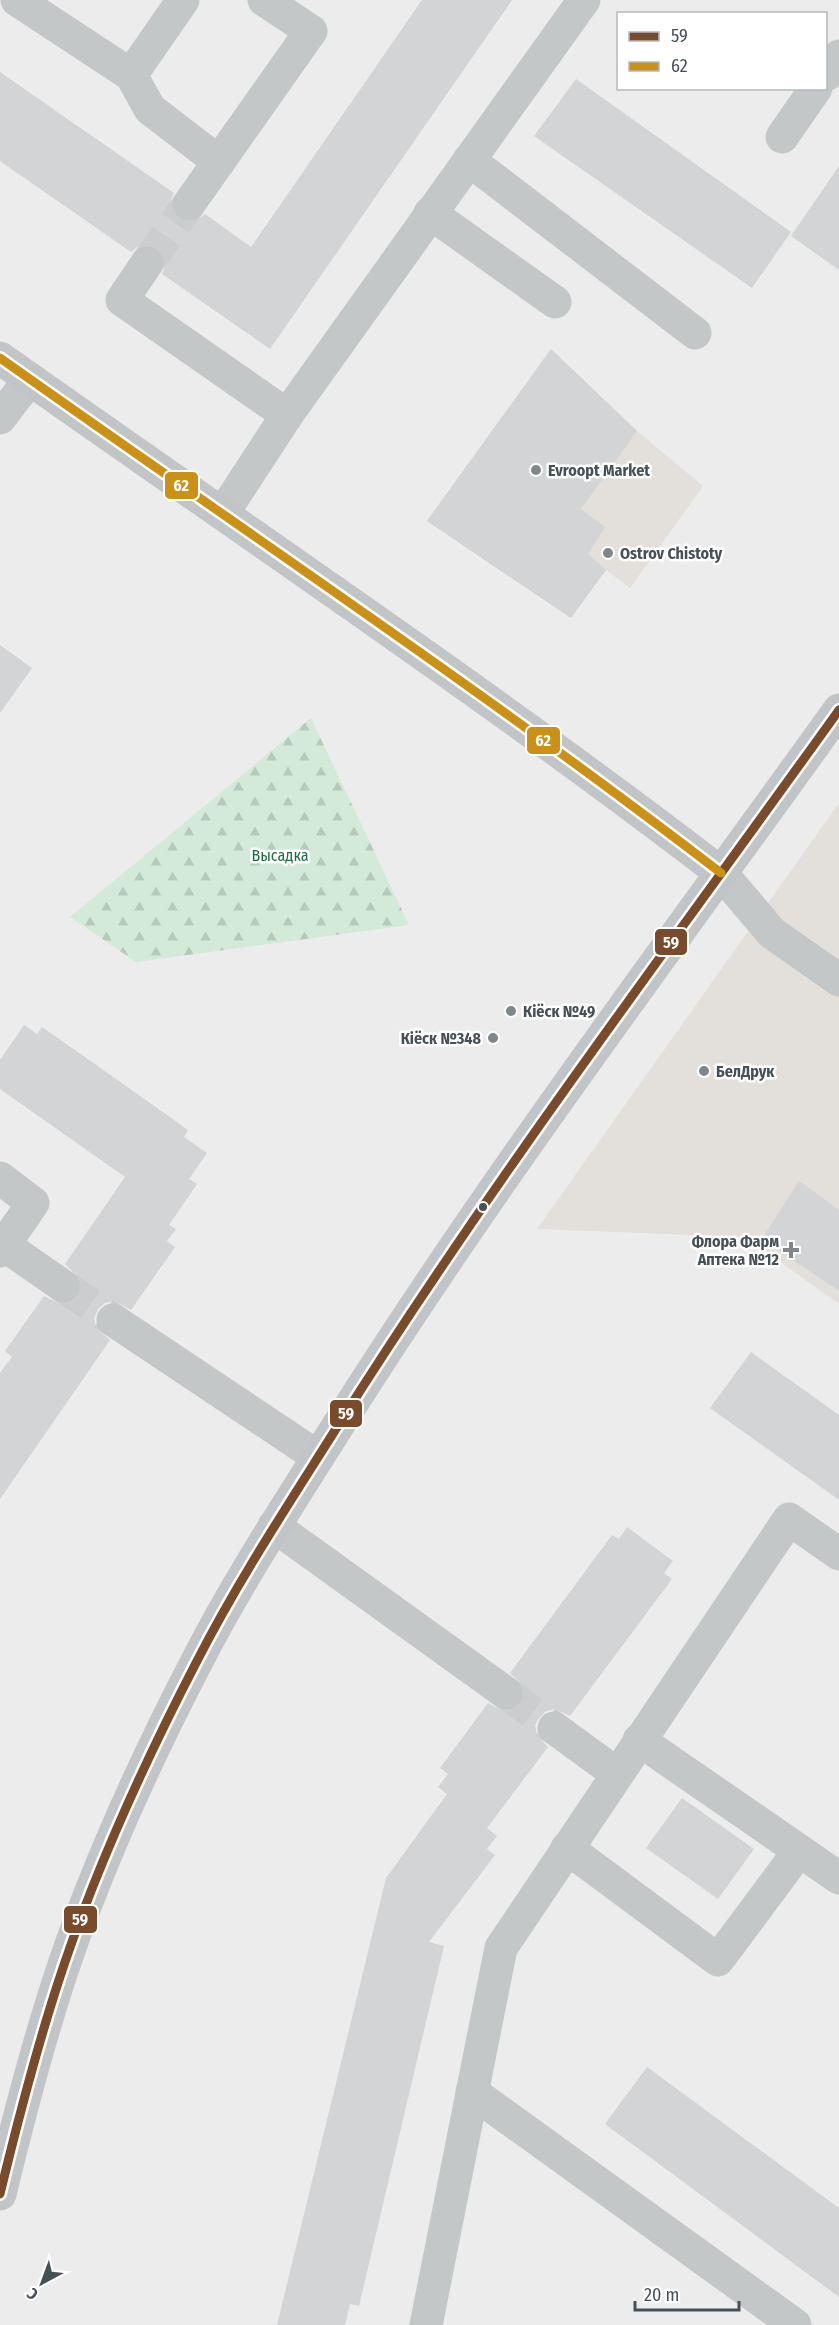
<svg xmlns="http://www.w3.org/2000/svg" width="839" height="2325" font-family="'Fira Sans Condensed',sans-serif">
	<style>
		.commercial { fill: #e3dfda }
		.forest { fill: url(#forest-firs) }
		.building { fill: #d3d4d5 }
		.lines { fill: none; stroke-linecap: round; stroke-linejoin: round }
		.minor-tunnel { stroke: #cccdce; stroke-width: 33; stroke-dasharray: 33 16; stroke-linecap: butt }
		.minor { stroke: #c4c7c8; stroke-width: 33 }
		.major { stroke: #c2c5c7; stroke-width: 33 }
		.bus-1-casing { stroke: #fff; stroke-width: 14 }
		.bus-2-casing { stroke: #fff; stroke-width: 14 }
		.bus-1 { stroke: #7a4b2a; stroke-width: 9 }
		.bus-2 { stroke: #cb9116; stroke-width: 9 }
		.poi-dot { fill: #80878b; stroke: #fff; stroke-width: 2 }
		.bus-dot { fill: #465157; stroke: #fff; stroke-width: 2 }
		.labels { text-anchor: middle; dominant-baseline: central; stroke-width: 5; stroke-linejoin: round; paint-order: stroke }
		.poi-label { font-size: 16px; font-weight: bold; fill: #465157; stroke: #fff; text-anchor: start }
		.park-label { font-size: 16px; fill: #1f6f3e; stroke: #fff }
		.line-badge { stroke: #fff; stroke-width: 2 }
		.badge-label { font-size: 16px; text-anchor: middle; font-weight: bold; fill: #fff }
	</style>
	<defs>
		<pattern id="forest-firs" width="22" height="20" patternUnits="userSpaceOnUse" patternTransform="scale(1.5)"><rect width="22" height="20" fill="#d3ead9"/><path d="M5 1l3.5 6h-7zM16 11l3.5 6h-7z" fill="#b6cabc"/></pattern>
	</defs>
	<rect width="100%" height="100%" fill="#edecec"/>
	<!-- commercial -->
	<g class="commercial">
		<polygon points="551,349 637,431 703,486 630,588 606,570 571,618 427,521"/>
		<polygon points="839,803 839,1304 745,1237 537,1229"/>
	</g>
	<!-- forest -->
	<polygon class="forest" points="311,718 409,925 136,962 70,917"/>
	<!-- building -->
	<g class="building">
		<polygon points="422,0 512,0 270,349 162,274 166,264 164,255 158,248 148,244 138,246 131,252 0,161 0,72 174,193 170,202 172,211 179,220 188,223 196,221 205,214 251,247"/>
		<polygon points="576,79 791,232 752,288 534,136"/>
		<polygon points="839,166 839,270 791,236"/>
		<polygon points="551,349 637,431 581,509 605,527 588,554 606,570 571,618 427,521"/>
		<polygon points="0,645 32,668 0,713"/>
		<polygon points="24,1025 37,1034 42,1027 102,1069 188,1130 184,1137 207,1153 189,1179 197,1184 169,1225 176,1229 167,1241 175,1247 131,1310 114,1301 105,1303 98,1309 94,1318 96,1328 110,1340 0,1499 0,1373 12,1357 5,1351 44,1296 62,1305 70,1303 78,1297 82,1288 80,1279 65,1264 125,1177 0,1089 0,1060"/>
		<polygon points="799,1181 839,1210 839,1291 762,1239"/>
		<polygon points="751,1352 839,1415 839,1500 710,1408"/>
		<polygon points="627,1527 673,1561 664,1573 672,1579 570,1716 555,1709 546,1711 539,1718 535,1725 537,1735 548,1747 487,1828 497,1836 487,1849 495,1855 429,1942 444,1946 359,2306 350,2304 345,2325 277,2325 386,1878 447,1794 438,1787 448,1774 440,1768 488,1703 505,1712 513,1710 521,1704 525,1695 523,1686 510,1673 612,1535 619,1539"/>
		<polygon points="682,1798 754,1849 718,1899 646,1848"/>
		<polygon points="647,2067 839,2208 839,2297 605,2124"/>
	</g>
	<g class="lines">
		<!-- minor-tunnel -->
		<g class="minor-tunnel">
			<polyline points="147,263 189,204"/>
			<polyline points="63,1286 113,1320"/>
			<polyline points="506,1693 554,1728"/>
		</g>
		<!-- minor -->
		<g class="minor">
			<polyline points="17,0 131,75 150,109 219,162"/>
			<polyline points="131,75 183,0"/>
			<polyline points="826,75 839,56"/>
			<polyline points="782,137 816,88"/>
			<polyline points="469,160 695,333"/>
			<polyline points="189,204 311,31 264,0"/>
			<polyline points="430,213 555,302"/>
			<polyline points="147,263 122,300 287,415"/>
			<polyline points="0,418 30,379"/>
			<polyline points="223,513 287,415 584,0"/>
			<polyline points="721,873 772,933 839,980"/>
			<polyline points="0,1178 33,1203 0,1251"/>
			<polyline points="4,1245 63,1286"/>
			<polyline points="113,1320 318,1457"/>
			<polyline points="274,1526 506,1693"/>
			<polyline points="554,1728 616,1773"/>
			<polyline points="639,1740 839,1878"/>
			<polyline points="567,1848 718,1960 799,1851"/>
			<polyline points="472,2092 795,2325"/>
			<polyline points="426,2325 501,1948 789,1519 839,1554"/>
		</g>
		<!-- major -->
		<g class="major">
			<path d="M0,358C241,529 487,693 721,873"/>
			<path d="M0,2194C17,2124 35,2054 57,1986C93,1874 143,1765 197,1661C239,1579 290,1502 339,1424C494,1178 670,946 839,710"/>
		</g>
		<!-- bus-1 casing -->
		<g class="bus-1-casing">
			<path id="bus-1" d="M0,2194C17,2124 35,2054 57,1986C93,1874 143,1765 197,1661C239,1579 290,1502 339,1424C494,1178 670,946 839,710"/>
		</g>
		<!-- bus-2 casing -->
		<g class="bus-2-casing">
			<path id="bus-2" d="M0,358C241,529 487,693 721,873"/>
		</g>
		<!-- bus-1 -->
		<use href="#bus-1" class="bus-1"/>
		<!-- bus-2 -->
		<use href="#bus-2" class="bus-2"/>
	</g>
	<!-- markers -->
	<g class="poi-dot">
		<circle cx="536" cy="470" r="6"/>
		<circle cx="608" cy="553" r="6"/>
		<circle cx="511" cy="1011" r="6"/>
		<circle cx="493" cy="1038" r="6"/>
		<circle cx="704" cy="1071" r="6"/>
		<path d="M788 1241h6v6h6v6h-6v6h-6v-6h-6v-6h6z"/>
	</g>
	<circle class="bus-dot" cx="483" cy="1207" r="5"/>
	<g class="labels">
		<!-- poi labels -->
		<g class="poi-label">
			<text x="548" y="470">Evroopt Market</text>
			<text x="620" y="553">Ostrov Chistoty</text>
			<text x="523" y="1011">Кіёск №49</text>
			<text x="481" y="1038" text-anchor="end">Кіёск №348</text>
			<text x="716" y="1071">БелДрук</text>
			<text x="779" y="1241" text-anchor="end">Флора Фарм<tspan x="779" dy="18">Аптека №12</tspan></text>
		</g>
		<!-- park labels -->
		<g class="park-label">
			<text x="280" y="855">Высадка</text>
		</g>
	</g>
	<g class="line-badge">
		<rect x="164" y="471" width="35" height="29" rx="6" fill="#cb9116"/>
		<rect x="526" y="726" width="35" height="29" rx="6" fill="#cb9116"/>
		<rect x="654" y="928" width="34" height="28" rx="6" fill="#7a4b2a"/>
		<rect x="329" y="1399" width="34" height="29" rx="6" fill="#7a4b2a"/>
		<rect x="63" y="1905" width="35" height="29" rx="6" fill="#7a4b2a"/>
	</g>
	<g class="badge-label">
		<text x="181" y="491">62</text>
		<text x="543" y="746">62</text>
		<text x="671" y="948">59</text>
		<text x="346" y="1419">59</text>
		<text x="80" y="1925">59</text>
	</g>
	<!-- legend -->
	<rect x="617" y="12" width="210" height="78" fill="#ffffff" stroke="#b5b9bc" stroke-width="1.5"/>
	<rect x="629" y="32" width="30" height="9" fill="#7a4b2a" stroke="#b5b9bc" stroke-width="1.5"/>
	<text x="671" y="42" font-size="18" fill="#465157">59</text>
	<rect x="629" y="62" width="30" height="9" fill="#cb9116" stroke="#b5b9bc" stroke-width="1.5"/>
	<text x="671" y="72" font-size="18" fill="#465157">62</text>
	<!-- north arrow -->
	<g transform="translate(42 2283) rotate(221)" stroke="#ffffff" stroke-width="4.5" paint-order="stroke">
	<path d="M0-4.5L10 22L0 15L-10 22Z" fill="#465157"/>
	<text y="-9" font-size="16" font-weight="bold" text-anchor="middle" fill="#465157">С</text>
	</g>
	<!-- scale -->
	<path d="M635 2301v9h104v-9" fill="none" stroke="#465157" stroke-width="3"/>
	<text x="644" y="2301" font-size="18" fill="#465157" stroke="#ffffff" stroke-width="4.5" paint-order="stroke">20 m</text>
</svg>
